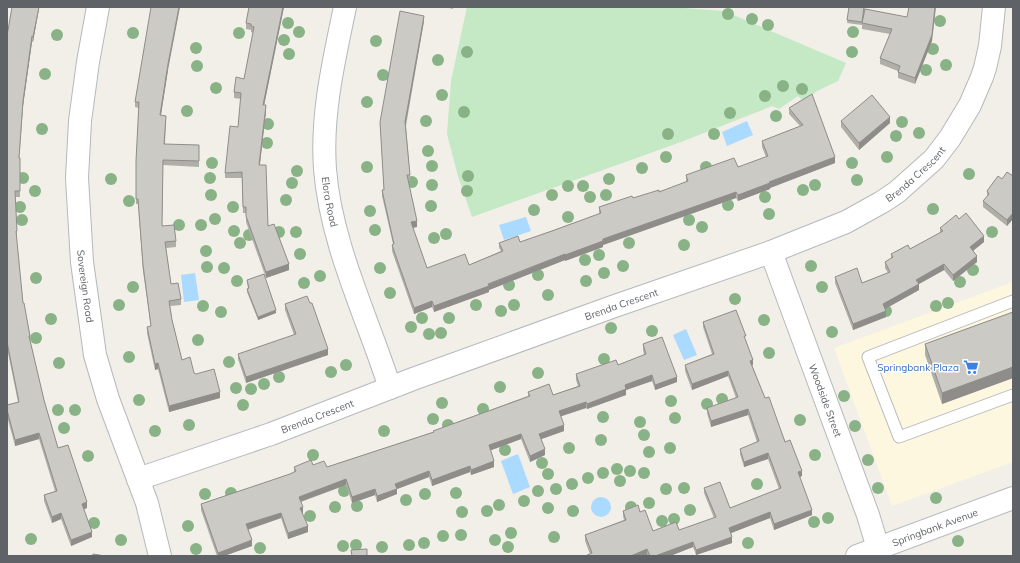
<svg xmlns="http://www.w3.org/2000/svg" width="1020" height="563" font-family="Mulish,sans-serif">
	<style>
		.commercial { fill: #fef7e0 }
		.green { fill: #c5e8c5 }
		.water { fill: #aadaff }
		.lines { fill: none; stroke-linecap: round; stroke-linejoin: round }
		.service-casing { stroke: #b5b8bc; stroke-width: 13 }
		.minor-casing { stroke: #b5b8bc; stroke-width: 24 }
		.secondary-casing { stroke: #b6babf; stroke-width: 24 }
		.service { stroke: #fff; stroke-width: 11 }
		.minor { stroke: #fff; stroke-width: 22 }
		.secondary { stroke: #fff; stroke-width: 22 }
		.tree { fill: #89b387 }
		.wall { fill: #afaea9 }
		.shaded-wall { fill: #8f8d8a }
		.building { fill: #cccac5; stroke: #8f8d8a }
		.labels { text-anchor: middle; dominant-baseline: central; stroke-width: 3; stroke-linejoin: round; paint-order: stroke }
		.street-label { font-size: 10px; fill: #5f6368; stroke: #fff }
		.shop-label { font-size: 10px; fill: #366cbe; stroke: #fff; text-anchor: end }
	</style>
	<rect width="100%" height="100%" fill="#f1efe8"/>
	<!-- commercial -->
	<polygon class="commercial" points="1013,282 1013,462 892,506 834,348"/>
	<!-- green -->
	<polygon class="green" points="467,7 670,7 724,11 846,63 838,81 817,91 804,102 798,96 779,109 772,106 681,142 472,217 458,176 447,134 451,81"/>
	<!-- water -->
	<g class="water">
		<polygon points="747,121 753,135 727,146 722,132"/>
		<polygon points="526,217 531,231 504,240 499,225"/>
		<polygon points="195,273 199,300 184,302 181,275"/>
		<polygon points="686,329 697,355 684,360 673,335"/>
		<polygon points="518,454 530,487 513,494 501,461"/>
		<circle cx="601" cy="507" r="10"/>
	</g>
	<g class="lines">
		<!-- service casing -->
		<g class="service-casing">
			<polyline id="service" points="1013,301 868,357 899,437 1013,395"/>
		</g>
		<!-- minor casing -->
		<g class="minor-casing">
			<g id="minor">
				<path id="s1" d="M98,7L88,62L80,121L77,178L82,262L95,355L108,399L147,503L160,556"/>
				<path id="s2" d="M345,7C334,60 321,114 325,169C331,245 367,316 390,388"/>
				<path id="s3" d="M771,252L868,515L878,548"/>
				<path id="s4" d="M138,479L271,434L413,379L612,307L771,252L846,222L882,202L897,192L934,159L950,138L970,105L982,77L985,68L990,46L994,7"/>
			</g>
		</g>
		<!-- secondary casing -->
		<g class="secondary-casing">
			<g id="secondary">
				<path id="s5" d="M857,556L1013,498"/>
			</g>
		</g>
		<!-- service -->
		<use href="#service" class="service"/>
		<!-- minor -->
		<use href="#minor" class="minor"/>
		<!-- secondary -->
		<use href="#secondary" class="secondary"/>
	</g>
	<!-- trees -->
	<g class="tree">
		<circle cx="728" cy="14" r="6"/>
		<circle cx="752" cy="19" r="6"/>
		<circle cx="940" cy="21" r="6"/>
		<circle cx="288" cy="23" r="6"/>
		<circle cx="768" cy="25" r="6"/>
		<circle cx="299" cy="32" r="6"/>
		<circle cx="853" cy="32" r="6"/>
		<circle cx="133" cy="33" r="6"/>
		<circle cx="239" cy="33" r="6"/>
		<circle cx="57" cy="35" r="6"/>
		<circle cx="284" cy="40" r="6"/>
		<circle cx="376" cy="41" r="6"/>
		<circle cx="196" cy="48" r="6"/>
		<circle cx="933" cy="49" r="6"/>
		<circle cx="467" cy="52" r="6"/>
		<circle cx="852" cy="52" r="6"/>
		<circle cx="289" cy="54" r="6"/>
		<circle cx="438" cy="60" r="6"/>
		<circle cx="946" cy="65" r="6"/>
		<circle cx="197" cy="66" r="6"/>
		<circle cx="926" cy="70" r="6"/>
		<circle cx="45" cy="74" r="6"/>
		<circle cx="383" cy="75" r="6"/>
		<circle cx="783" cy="86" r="6"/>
		<circle cx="216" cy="88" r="6"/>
		<circle cx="802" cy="89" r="6"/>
		<circle cx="442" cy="95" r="6"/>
		<circle cx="765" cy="96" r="6"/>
		<circle cx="367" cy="102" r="6"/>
		<circle cx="187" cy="111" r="6"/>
		<circle cx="464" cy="112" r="6"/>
		<circle cx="730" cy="113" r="6"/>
		<circle cx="776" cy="116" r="6"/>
		<circle cx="426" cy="121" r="6"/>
		<circle cx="902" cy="122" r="6"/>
		<circle cx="268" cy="124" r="6"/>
		<circle cx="42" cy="129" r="6"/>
		<circle cx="919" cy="133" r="6"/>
		<circle cx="668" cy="134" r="6"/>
		<circle cx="714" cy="134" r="6"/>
		<circle cx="896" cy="136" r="6"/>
		<circle cx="267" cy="143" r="6"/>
		<circle cx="428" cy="151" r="6"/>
		<circle cx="666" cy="157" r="6"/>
		<circle cx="887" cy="157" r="6"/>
		<circle cx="212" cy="163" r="6"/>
		<circle cx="852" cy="163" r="6"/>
		<circle cx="432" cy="166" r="6"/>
		<circle cx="367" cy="167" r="6"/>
		<circle cx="706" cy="167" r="6"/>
		<circle cx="642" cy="168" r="6"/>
		<circle cx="297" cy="171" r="6"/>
		<circle cx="969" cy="174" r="6"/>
		<circle cx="468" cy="176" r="6"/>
		<circle cx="23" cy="178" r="6"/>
		<circle cx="210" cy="178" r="6"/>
		<circle cx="111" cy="179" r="6"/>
		<circle cx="609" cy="179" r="6"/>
		<circle cx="857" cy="180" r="6"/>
		<circle cx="412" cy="182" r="6"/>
		<circle cx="292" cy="183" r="6"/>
		<circle cx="432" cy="185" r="6"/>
		<circle cx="815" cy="185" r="6"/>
		<circle cx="568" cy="186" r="6"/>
		<circle cx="583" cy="186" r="6"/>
		<circle cx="803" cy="190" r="6"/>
		<circle cx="35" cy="191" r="6"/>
		<circle cx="467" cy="191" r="6"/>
		<circle cx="211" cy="195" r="6"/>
		<circle cx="552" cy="195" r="6"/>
		<circle cx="606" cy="195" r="6"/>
		<circle cx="590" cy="197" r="6"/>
		<circle cx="765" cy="197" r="6"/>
		<circle cx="286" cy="200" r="6"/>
		<circle cx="129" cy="201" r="6"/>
		<circle cx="728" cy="205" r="6"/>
		<circle cx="431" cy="206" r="6"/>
		<circle cx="20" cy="207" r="6"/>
		<circle cx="233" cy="207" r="6"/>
		<circle cx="933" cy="209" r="6"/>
		<circle cx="534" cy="210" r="6"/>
		<circle cx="370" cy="211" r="6"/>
		<circle cx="769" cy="214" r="6"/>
		<circle cx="568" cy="217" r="6"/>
		<circle cx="215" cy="219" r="6"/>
		<circle cx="22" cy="220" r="6"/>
		<circle cx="689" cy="220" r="6"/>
		<circle cx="179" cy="225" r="6"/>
		<circle cx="201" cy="225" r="6"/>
		<circle cx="702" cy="227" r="6"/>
		<circle cx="375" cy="230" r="6"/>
		<circle cx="234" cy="231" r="6"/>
		<circle cx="279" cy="232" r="6"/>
		<circle cx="296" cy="232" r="6"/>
		<circle cx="992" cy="232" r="6"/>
		<circle cx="446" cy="234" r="6"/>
		<circle cx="249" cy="235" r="6"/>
		<circle cx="434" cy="238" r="6"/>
		<circle cx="240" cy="243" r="6"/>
		<circle cx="629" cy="243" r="6"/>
		<circle cx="684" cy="245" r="6"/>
		<circle cx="206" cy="251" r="6"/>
		<circle cx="300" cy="254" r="6"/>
		<circle cx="599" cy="255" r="6"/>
		<circle cx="585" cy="260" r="6"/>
		<circle cx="623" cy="266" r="6"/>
		<circle cx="811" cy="266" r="6"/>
		<circle cx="207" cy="267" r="6"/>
		<circle cx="224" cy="268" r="6"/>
		<circle cx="380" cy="268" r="6"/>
		<circle cx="973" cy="270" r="6"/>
		<circle cx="604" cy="273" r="6"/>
		<circle cx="538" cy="275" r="6"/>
		<circle cx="320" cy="276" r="6"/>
		<circle cx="36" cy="278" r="6"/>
		<circle cx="237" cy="281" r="6"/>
		<circle cx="586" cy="281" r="6"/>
		<circle cx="960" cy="282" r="6"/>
		<circle cx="304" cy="283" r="6"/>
		<circle cx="509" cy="285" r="6"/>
		<circle cx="133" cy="287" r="6"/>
		<circle cx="822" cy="287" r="6"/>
		<circle cx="390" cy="293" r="6"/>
		<circle cx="548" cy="295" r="6"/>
		<circle cx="735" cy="299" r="6"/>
		<circle cx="948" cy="303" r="6"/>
		<circle cx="119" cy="305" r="6"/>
		<circle cx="476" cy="305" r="6"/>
		<circle cx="514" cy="305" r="6"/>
		<circle cx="203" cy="306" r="6"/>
		<circle cx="936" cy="306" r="6"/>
		<circle cx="501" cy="311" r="6"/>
		<circle cx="886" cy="311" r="6"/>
		<circle cx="221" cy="312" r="6"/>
		<circle cx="422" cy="318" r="6"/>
		<circle cx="449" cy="318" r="6"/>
		<circle cx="51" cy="319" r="6"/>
		<circle cx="764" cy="320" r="6"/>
		<circle cx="411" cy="327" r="6"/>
		<circle cx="611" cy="328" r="6"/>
		<circle cx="652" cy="331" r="6"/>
		<circle cx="832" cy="332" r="6"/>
		<circle cx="441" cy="333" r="6"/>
		<circle cx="429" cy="334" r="6"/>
		<circle cx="36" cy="338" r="6"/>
		<circle cx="198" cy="340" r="6"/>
		<circle cx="769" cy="353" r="6"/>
		<circle cx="129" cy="357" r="6"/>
		<circle cx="604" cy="359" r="6"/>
		<circle cx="229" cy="362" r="6"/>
		<circle cx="59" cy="363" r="6"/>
		<circle cx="346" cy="365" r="6"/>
		<circle cx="331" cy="372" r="6"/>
		<circle cx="538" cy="373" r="6"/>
		<circle cx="279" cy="377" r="6"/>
		<circle cx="264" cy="384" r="6"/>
		<circle cx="500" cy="387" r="6"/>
		<circle cx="236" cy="388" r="6"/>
		<circle cx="251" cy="389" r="6"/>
		<circle cx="844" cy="396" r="6"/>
		<circle cx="722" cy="399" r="6"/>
		<circle cx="139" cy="400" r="6"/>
		<circle cx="671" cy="401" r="6"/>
		<circle cx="442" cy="403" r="6"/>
		<circle cx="707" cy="404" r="6"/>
		<circle cx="243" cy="405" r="6"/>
		<circle cx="483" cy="409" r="6"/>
		<circle cx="58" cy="410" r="6"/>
		<circle cx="75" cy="410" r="6"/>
		<circle cx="603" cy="417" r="6"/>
		<circle cx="675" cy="418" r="6"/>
		<circle cx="433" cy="419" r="6"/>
		<circle cx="800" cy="420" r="6"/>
		<circle cx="640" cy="422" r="6"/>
		<circle cx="189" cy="425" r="6"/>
		<circle cx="448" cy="425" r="6"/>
		<circle cx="855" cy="426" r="6"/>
		<circle cx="64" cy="428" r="6"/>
		<circle cx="155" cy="431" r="6"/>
		<circle cx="384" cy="431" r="6"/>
		<circle cx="644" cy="435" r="6"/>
		<circle cx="601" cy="440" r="6"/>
		<circle cx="569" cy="448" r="6"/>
		<circle cx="670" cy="448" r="6"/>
		<circle cx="505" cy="450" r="6"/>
		<circle cx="649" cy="452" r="6"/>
		<circle cx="313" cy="455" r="6"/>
		<circle cx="815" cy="455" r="6"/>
		<circle cx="88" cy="456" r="6"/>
		<circle cx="868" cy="460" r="6"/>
		<circle cx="542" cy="463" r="6"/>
		<circle cx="617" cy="469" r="6"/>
		<circle cx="630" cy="471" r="6"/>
		<circle cx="603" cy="473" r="6"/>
		<circle cx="644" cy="473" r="6"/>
		<circle cx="548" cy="474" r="6"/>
		<circle cx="588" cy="478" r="6"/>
		<circle cx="620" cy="481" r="6"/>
		<circle cx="572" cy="484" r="6"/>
		<circle cx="757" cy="484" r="6"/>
		<circle cx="684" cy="488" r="6"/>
		<circle cx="878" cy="488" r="6"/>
		<circle cx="556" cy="489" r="6"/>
		<circle cx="666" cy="489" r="6"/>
		<circle cx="344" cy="491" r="6"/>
		<circle cx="538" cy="491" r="6"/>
		<circle cx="231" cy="493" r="6"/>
		<circle cx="456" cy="493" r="6"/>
		<circle cx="205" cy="494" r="6"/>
		<circle cx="425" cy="494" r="6"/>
		<circle cx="936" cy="498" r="6"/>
		<circle cx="406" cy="500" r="6"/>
		<circle cx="524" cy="501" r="6"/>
		<circle cx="649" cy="503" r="6"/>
		<circle cx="499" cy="505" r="6"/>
		<circle cx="357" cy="506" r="6"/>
		<circle cx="335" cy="507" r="6"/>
		<circle cx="631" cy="507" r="6"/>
		<circle cx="548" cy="508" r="6"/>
		<circle cx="690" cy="510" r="6"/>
		<circle cx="487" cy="511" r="6"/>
		<circle cx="573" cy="511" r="6"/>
		<circle cx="462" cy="512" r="6"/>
		<circle cx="310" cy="516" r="6"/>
		<circle cx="828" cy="518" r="6"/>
		<circle cx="674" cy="519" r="6"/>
		<circle cx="662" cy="521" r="6"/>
		<circle cx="814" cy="522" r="6"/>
		<circle cx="94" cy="523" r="6"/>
		<circle cx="188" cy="526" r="6"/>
		<circle cx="511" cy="533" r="6"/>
		<circle cx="461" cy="535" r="6"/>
		<circle cx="443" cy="536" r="6"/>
		<circle cx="554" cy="537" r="6"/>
		<circle cx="31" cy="539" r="6"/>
		<circle cx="121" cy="540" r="6"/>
		<circle cx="495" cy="540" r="6"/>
		<circle cx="958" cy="541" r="6"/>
		<circle cx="424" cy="543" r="6"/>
		<circle cx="748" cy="543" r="6"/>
		<circle cx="356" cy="545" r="6"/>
		<circle cx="409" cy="545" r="6"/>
		<circle cx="343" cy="546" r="6"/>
		<circle cx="382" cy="547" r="6"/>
		<circle cx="508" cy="547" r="6"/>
		<circle cx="260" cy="548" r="6"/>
		<circle cx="196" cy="549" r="6"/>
	</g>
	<!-- wall -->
	<g class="wall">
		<polygon points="39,7 33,42 32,42 23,106 19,158 20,158 20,197 15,197 17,231 17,237 16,237 23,303 30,336 30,341 44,400 58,448 87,508 84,509 92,537 71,546 61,519 52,523 44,501 44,495 55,491 39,439 15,446 7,416 7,405 18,402 7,348 7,36"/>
		<polygon points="249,7 284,7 264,105 266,111 260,165 268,226 289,270 266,278 246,222 246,213 243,213 242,178 225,178 225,173 238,127 241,99 234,98 234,92 244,79 253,33 251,32 251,30 246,29 246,23"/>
		<polygon points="445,7 453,7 453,9"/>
		<polygon points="849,7 865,7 864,14 932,41 915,84 898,78 898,71 880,64 880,58 890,34 862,29 862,25 847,23"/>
		<polygon points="424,21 406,126 410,175 410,181 408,181 417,227 413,228 427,268 469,265 501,251 499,248 499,243 520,242 599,214 599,207 659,192 686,182 686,175 738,167 766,157 762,147 762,141 800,126 789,114 789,108 835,163 770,188 770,189 738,201 736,198 603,245 603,247 565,261 565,260 489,290 489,292 434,312 432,307 414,314 392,251 392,245 393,244 382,196 382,190 384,190 380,122"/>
		<polygon points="168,70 161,115 166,121 165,144 199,151 199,167 163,165 162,226 176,241 176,247 166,248 171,284 181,299 181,305 170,306 172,320 182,360 194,373 220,398 169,412 158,369 155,370 147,333 147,327 151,327 143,271 138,204 136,204 136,161 139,108 135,107 135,102"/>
		<polygon points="841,121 890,123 859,150 841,127"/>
		<polygon points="1013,176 1013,219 1007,226 983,207 983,201 987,197 987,191 1002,179"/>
		<polygon points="959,219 984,242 973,251 977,262 953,281 944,270 919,284 919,290 885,309 886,317 853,330 835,283 835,277 862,283 888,273 885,268 885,262 891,259 891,254 910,249 940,233 940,228"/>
		<polygon points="247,280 276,313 258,320 247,292 247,289 248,288 247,283"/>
		<polygon points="285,304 328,355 246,383 238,359 238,354 294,335 285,310"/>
		<polygon points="1013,312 1013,378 942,404 925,355 925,344"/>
		<polygon points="703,322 746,340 753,365 752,365 765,398 802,476 799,477 812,515 774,530 770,518 730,533 732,543 696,555 693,547 670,556 648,556 647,555 590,554 585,541 585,535 624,520 623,516 623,511 640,512 653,531 679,530 714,518 704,493 704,488 730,508 779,489 768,459 744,467 740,454 740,449 757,442 748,415 711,427 707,413 707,408 736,398 728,376 692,390 685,371 685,365 712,354 703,327"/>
		<polygon points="643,344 677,382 655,390 652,381 626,390 626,395 587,409 586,408 561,416 564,431 541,439 545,455 530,462 521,439 490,450 494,467 471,475 470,472 432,486 429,477 397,489 397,494 377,502 375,495 352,503 346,485 301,502 303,513 302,513 308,532 288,539 281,518 248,530 252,546 224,556 217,556 201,510 201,504 290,474 294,472 294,467 313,465 327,467 433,432 433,431 528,396 528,392 553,395 578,386 576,380 576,374 618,365 644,355 643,350"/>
	</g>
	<!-- shaded-wall -->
	<g class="shaded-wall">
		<polygon points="39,7 39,9 33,42 33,37"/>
		<polygon points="179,7 180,7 168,70 160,121 160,115 168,64"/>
		<polygon points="283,7 284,7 263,111 263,105"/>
		<polygon points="935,7 936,7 932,41 915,84 915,78"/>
		<polygon points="424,16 424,21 405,127 405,122"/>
		<polygon points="32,36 32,42 23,106 19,164 23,101"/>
		<polygon points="266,105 266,111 259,171 259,165"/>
		<polygon points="890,117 890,123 859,150 859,143"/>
		<polygon points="835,157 835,163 770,188 770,189 738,201 738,195 769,182"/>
		<polygon points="736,192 736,198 603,245 603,247 565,261 565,255 603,239"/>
		<polygon points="1013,213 1013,219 1007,226 1007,220"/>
		<polygon points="417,221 417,227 411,228 411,222"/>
		<polygon points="984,236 984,242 970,253 970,247"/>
		<polygon points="565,254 565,260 489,290 489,292 434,312 434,306"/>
		<polygon points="977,256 977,262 953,281 953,275"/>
		<polygon points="289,264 289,270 266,278 266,272"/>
		<polygon points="944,264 944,270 919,284 919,290 883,310 883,304 916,280"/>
		<polygon points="432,301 432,307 414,314 414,308"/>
		<polygon points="276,310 276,313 258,320 258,317"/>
		<polygon points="886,311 886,317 853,330 853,324"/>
		<polygon points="328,349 328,355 246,383 246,377"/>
		<polygon points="753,360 753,365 750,366 750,361"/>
		<polygon points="158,363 158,369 155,370 155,364"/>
		<polygon points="1013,367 1013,378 942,404 942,393"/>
		<polygon points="728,371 728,376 692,390 692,384"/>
		<polygon points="652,375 652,381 626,390 626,395 587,409 587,404 625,385"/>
		<polygon points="677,377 677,382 655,390 655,385"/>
		<polygon points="220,392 220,398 169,412 169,406"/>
		<polygon points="586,402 586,408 559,417 559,411"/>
		<polygon points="748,409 748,415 711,427 711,421"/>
		<polygon points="564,425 564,431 539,440 539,434"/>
		<polygon points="39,433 39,439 15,446 15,440"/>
		<polygon points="521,434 521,439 489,451 489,445"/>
		<polygon points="545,449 545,455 530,462 530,456"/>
		<polygon points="768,453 768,459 744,467 744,462"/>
		<polygon points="494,461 494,467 471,475 471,470"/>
		<polygon points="470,466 470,472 432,486 432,480"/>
		<polygon points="429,471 429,477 397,489 397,494 377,502 377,496 395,484"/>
		<polygon points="802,471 802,476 798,478 798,472"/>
		<polygon points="346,479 346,485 299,502 299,497"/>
		<polygon points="375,489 375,495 352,503 352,497"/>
		<polygon points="87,502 87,508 82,510 82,504"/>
		<polygon points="303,507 303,513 300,514 300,508"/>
		<polygon points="812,510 812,515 774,530 774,524"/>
		<polygon points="770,512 770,518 729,534 729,528"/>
		<polygon points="61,513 61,519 52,523 52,517"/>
		<polygon points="281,513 281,518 246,530 246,524"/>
		<polygon points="308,526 308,532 288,539 288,533"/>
		<polygon points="92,532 92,537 71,546 71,540"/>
		<polygon points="732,537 732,543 696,555 696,550"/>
		<polygon points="252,540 252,546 224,556 218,556 218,553"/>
		<polygon points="693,542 693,547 670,556 655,556"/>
		<polygon points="647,549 647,555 645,556 631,556"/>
	</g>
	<!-- building -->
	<g class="building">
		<polygon points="12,7 39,7 33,37 32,36 23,101 19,158 20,158 20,191 15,191 17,231 16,231 23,303 24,303 30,336 29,336 44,400 58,448 68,445 87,502 82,504 92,532 71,540 61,513 52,517 44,495 57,491 39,433 15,440 7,410 7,405 19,402 7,342 7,36"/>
		<polygon points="151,7 179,7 168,64 160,115 166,116 164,144 199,145 199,161 163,160 162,226 174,225 176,241 165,242 171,284 178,283 181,299 169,301 172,320 182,360 190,357 194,373 196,374 214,369 220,392 169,406 158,363 155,364 147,327 151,326 143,265 138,199 136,199 136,161 139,102 135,102"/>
		<polygon points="249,7 283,7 263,105 266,105 259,165 266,165 268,226 274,224 289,264 266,272 246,216 246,207 243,207 242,172 225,173 230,126 238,127 241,93 234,92 236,77 244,79 254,27 251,26 251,24 246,23"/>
		<polygon points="849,7 864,7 862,22 847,20"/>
		<polygon points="909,7 935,7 932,35 915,78 898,72 900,66 880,58 892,29 862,23 865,9 907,17"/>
		<polygon points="400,11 424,16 405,122 410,175 407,175 417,221 411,222 427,268 465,254 469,265 503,251 499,243 518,236 520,242 552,231 601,213 599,207 632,196 633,198 659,190 659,192 688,181 686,175 734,158 738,167 768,156 762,141 803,125 789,108 812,94 835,157 769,182 770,183 738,195 736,192 603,239 603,241 565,255 565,254 488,284 489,286 434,306 432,301 414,308 392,245 394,244 382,190 384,190 380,122"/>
		<polygon points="872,95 890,117 859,143 841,121"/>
		<polygon points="1007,172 1013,176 1013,213 1007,220 983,201 989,194 987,191 998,176 1002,179"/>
		<polygon points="966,213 984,236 970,247 977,256 953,275 944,264 916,280 919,284 883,304 886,311 853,324 835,277 857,268 862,283 890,272 885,262 893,257 891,254 908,245 910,249 943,231 940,228 956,215 959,219"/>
		<polygon points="264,274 276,310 258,317 247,289 249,288 247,280"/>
		<polygon points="307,296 310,303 312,303 328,349 246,377 238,354 296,334 285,304"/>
		<polygon points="736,310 746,336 744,336 753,360 750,361 765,398 769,397 785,442 790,440 802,471 798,472 812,510 774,524 770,512 729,528 732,537 696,550 693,542 655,556 650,556 647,549 631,556 585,556 592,553 585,535 626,520 623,511 638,505 640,512 645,510 653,531 676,522 679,530 716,517 704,488 720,482 730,508 781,488 768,453 744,462 740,449 759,441 748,409 711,421 707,408 738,397 728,371 692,384 685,365 714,354 703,322"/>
		<polygon points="1013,312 1013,367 942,393 925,344"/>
		<polygon points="662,337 677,377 655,385 652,375 625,385 626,389 587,404 586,402 559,411 564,425 539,434 545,449 530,456 521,434 489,445 494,461 471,470 470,466 432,480 429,471 395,484 397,489 377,496 375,489 352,497 346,479 299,497 303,507 300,508 308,526 288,533 281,513 246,524 252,540 218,553 201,504 290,474 296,471 294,467 311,460 313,465 324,461 327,467 434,432 433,431 530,396 528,392 549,384 553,395 580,386 576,374 616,360 618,365 646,354 643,344"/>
		<polygon points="367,549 367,556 352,556 351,550"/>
		<polygon points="93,554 105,556 92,556"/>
	</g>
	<!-- icons -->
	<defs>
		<g id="supermarket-bare" transform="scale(1.2)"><path d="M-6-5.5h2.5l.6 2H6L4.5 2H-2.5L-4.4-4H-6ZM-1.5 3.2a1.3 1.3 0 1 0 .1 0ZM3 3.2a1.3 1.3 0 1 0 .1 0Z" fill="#3f7fe0" stroke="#fff" stroke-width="2.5" paint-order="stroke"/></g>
	</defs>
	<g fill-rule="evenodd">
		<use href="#supermarket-bare" x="971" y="367"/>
	</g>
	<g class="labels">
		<!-- street labels -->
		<g class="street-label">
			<text stroke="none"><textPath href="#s4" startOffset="838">Brenda Crescent</textPath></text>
			<text stroke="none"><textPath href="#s2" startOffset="197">Elora Road</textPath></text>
			<text stroke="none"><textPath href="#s1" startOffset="281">Sovereign Road</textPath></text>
			<text stroke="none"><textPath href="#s4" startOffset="514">Brenda Crescent</textPath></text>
			<text stroke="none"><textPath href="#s3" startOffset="158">Woodside Street</textPath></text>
			<text stroke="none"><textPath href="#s4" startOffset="190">Brenda Crescent</textPath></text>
			<text stroke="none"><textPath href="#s5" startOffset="83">Springbank Avenue</textPath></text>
		</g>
		<!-- shop labels -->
		<g class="shop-label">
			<text x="959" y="367">Springbank Plaza</text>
		</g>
	</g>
	<!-- border -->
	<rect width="1020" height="563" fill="none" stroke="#5f6368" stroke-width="16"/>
</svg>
